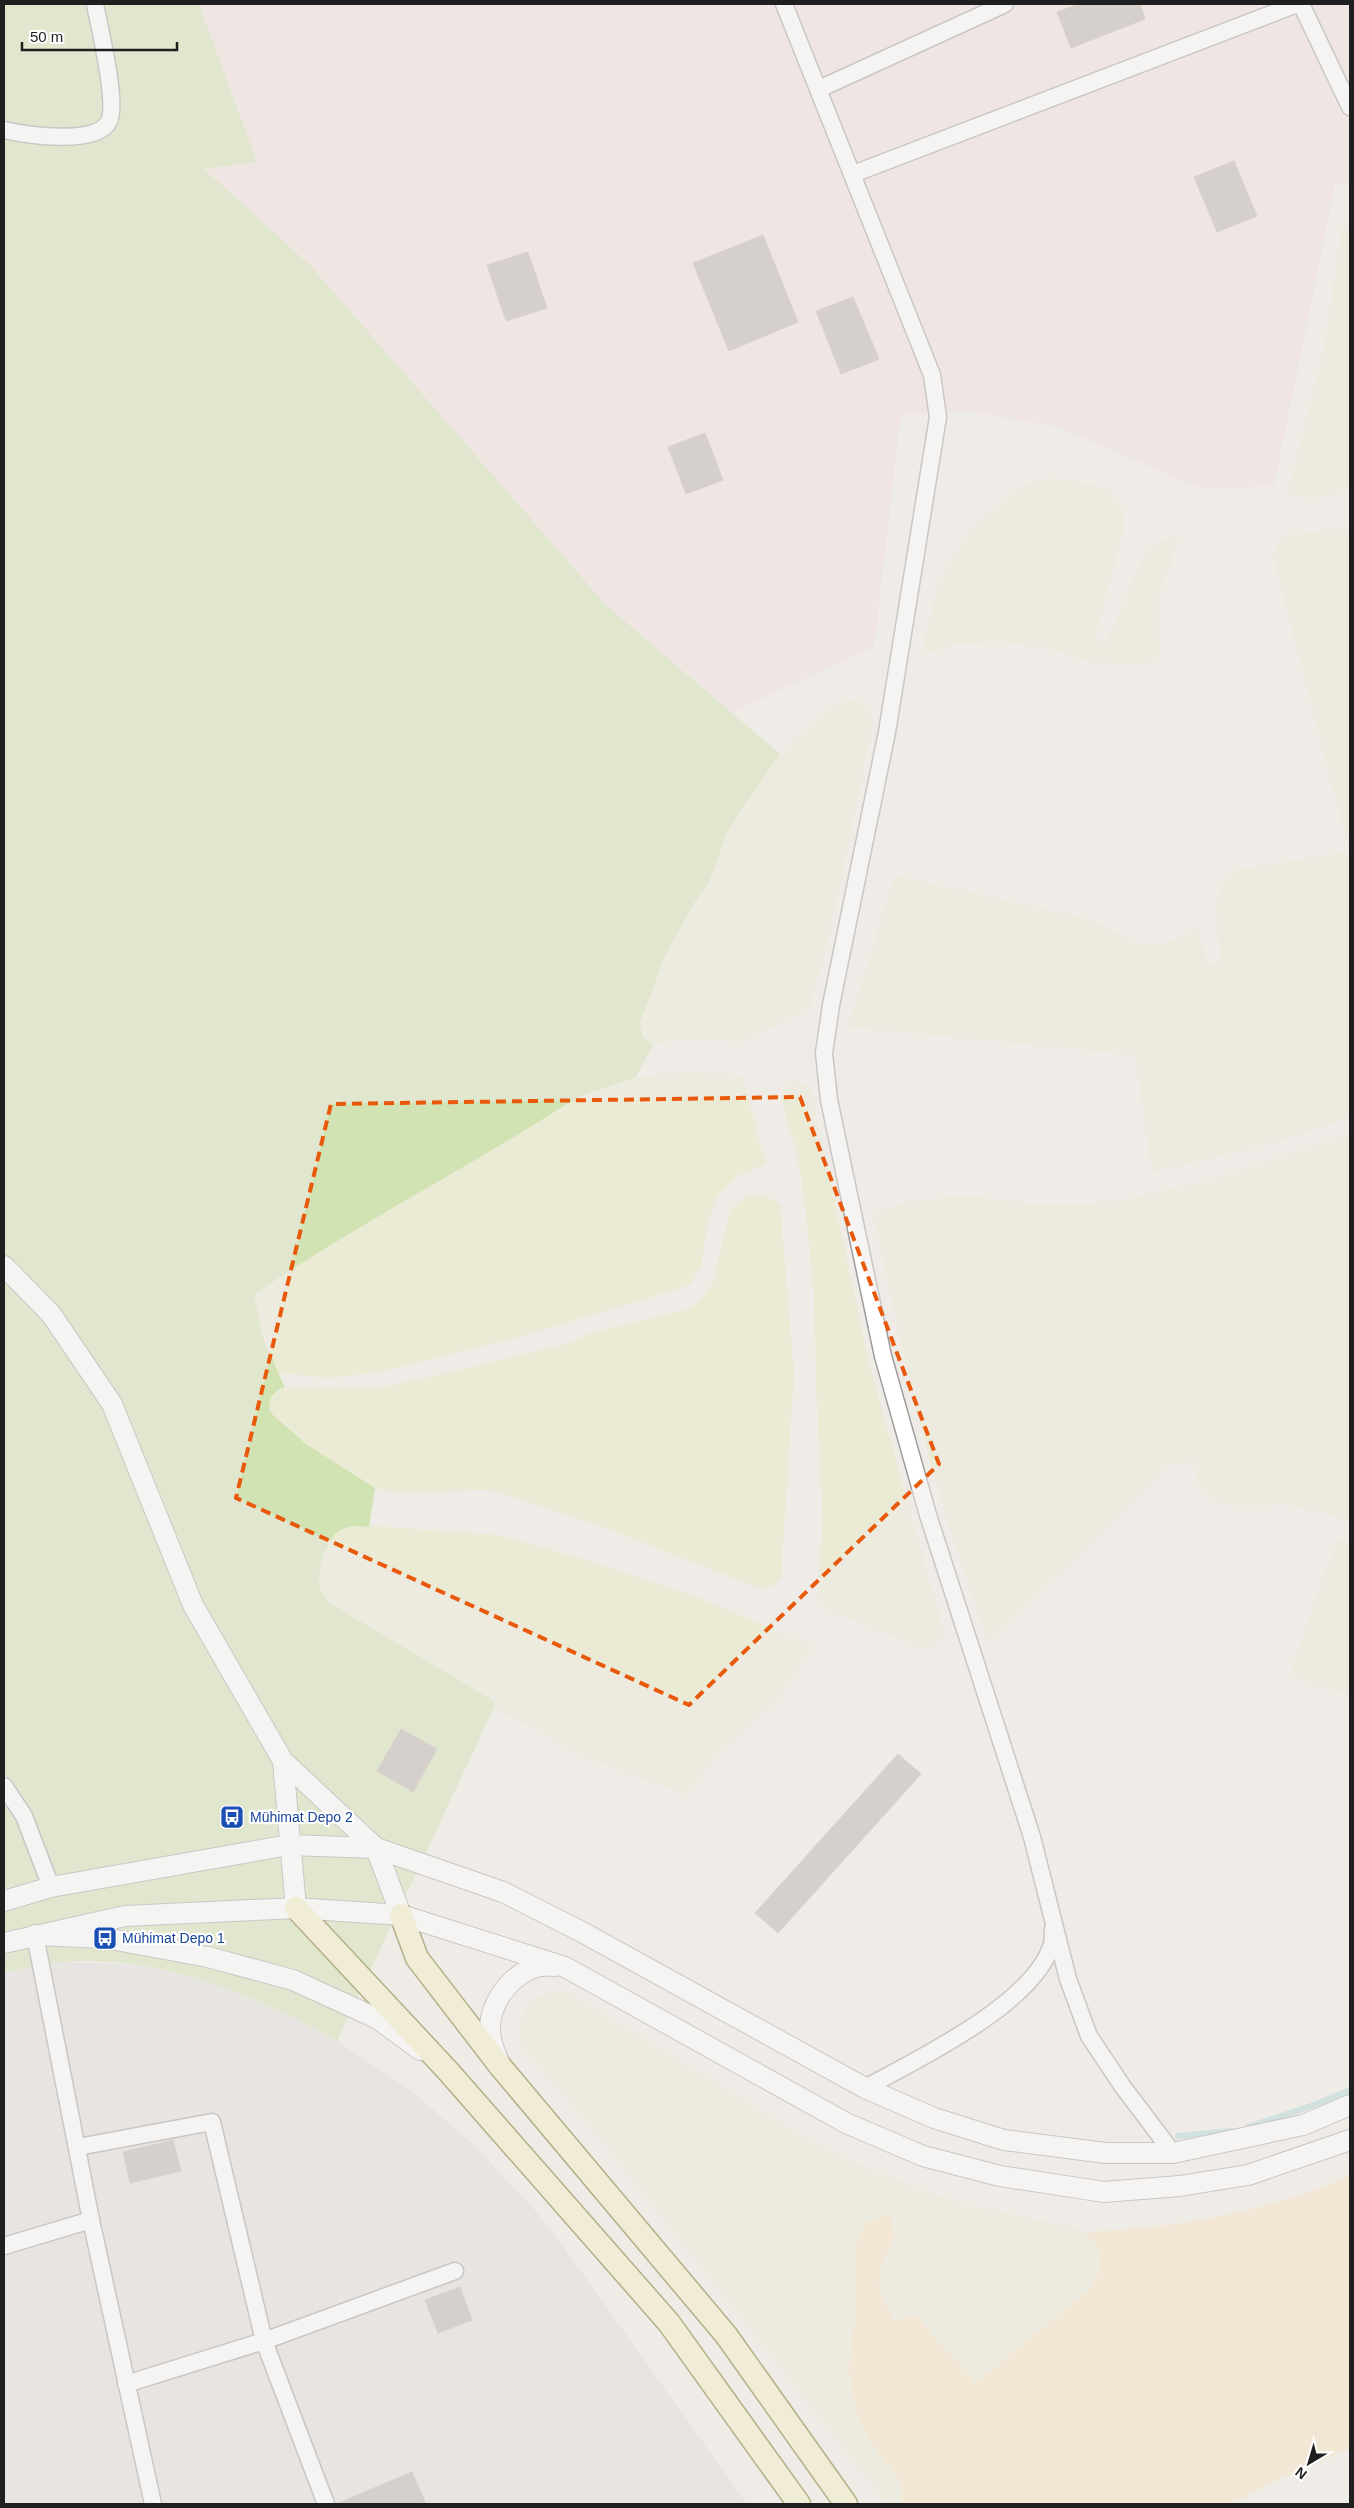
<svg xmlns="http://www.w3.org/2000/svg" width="1354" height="2508" font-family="Arial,sans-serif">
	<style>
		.residential { fill: #dddcdc }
		.military { fill: #efdedb }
		.farmland { fill: #ebead4 }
		.grass { fill: #d1e3b2 }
		.sand { fill: #f7e3bc }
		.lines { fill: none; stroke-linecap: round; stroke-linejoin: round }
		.stream { stroke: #acd4d7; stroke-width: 6 }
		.building { fill: #b8afac; stroke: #bfb1aa }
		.minor-casing { stroke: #9c9c9c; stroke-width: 19 }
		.tertiary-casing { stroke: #9c9c9c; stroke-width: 22 }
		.secondary-casing { stroke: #6b6811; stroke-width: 25 }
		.minor { stroke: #fff; stroke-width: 16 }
		.tertiary { stroke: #fff; stroke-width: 20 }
		.secondary { stroke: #f3eec1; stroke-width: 22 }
		.marked { fill: none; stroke: #e8590c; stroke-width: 4; stroke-dasharray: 10 6; stroke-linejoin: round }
		.labels { text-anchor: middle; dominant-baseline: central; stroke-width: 4.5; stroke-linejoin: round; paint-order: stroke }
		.transit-label { font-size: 14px; fill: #164399; stroke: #fff; text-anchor: start }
	</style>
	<rect width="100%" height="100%" fill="#efebe7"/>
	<!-- residential -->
	<polygon class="residential" points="59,1962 124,1964 156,1968 219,1985 299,2020 337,2041 409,2089 474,2145 533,2208 560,2242 747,2504 4,2504 4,1973"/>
	<!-- military -->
	<polygon class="military" points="199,4 1350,4 1350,184 1335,184 1274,486 1202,489 1058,427 968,411 901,414 874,647 732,712 605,604 310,265 204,169 257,161"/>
	<!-- farmland -->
	<g class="farmland">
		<polygon points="1342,225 1350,226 1350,489 1329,497 1315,498 1287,496 1324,349"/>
		<polygon points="1051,478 1065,479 1106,488 1113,494 1123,509 1125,526 1096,635 1098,642 1101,644 1107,641 1142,559 1148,550 1164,539 1180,536 1157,604 1161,654 1153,662 1145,665 1094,663 1046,648 997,642 957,644 923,655 926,632 938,587 962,542 979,522 1015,490 1038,480"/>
		<polygon points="1350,529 1350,1118 1252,1149 1152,1172 1135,1055 848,1027 895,875 1088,919 1140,943 1165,943 1177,939 1197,925 1208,966 1221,963 1215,903 1222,884 1228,876 1236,870 1349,851 1273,557 1277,544 1286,535 1327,530"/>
		<polygon points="851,699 858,700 868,708 874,719 830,933 809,1011 741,1042 684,1040 653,1045 648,1042 640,1030 640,1022 652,987 679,929 709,882 727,833 740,811 766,771 796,738 833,705"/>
		<polygon points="689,1071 743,1076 765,1164 738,1176 718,1196 708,1220 701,1266 690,1284 682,1288 522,1336 381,1372 329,1378 279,1373 262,1335 254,1295 342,1236 586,1094 636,1077"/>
		<polygon points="794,1081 807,1084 811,1088 868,1360 944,1632 939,1642 930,1648 924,1649 831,1612 825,1608 817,1596 823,1523 816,1383 814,1294 805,1204 798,1158 781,1096 783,1089"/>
		<polygon points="1350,1133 1350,1523 1327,1514 1285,1505 1236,1507 1223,1504 1200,1490 1196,1477 1199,1463 1168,1465 1084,1551 988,1641 945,1515 924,1437 904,1360 873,1213 912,1201 953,1196 973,1196 1042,1205 1069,1205 1117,1201 1206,1181"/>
		<polygon points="759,1194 766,1196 780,1204 794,1374 781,1577 774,1586 759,1588 608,1529 490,1490 395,1492 375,1488 306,1444 273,1415 269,1409 271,1397 279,1389 381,1388 564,1345 597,1331 685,1310 702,1299 714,1280 730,1210 743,1198"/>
		<polygon points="360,1525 497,1535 577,1557 694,1596 814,1646 778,1700 720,1752 687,1795 586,1758 494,1708 494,1701 331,1604 322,1593 318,1579 328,1540 342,1529"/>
		<polygon points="1337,1539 1350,1545 1350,1696 1309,1683 1290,1673"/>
		<polygon points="557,1991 568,1992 798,2133 839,2156 926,2191 971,2205 1076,2228 1091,2238 1097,2246 1100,2254 1100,2273 1090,2289 976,2384 915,2315 894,2321 882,2299 879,2288 881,2265 895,2236 890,2214 855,2323 851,2340 849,2374 856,2409 863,2427 872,2444 902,2484 902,2504 887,2504 594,2131 521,2046 519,2025 527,2006 536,1998"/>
	</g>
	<!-- grass -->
	<path class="grass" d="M4,4H199L257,162L204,169L310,265L605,604L780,754L740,811L727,833L709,882L693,905L666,954L640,1022L643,1037L653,1045L636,1077L586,1094L562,1107C461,1172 353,1226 254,1295L262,1335L285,1388L279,1389L271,1397L269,1409L273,1415L306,1444L375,1488L369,1527C339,1523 330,1534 322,1561C317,1578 317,1591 331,1604L494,1701V1708L337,2041C252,1994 159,1954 60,1962C41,1964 22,1969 4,1973Z"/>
	<!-- sand -->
	<path class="sand" d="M1350,2176V2449L1284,2477L1230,2504H902V2484L872,2444L863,2427L856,2409L849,2374L851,2340L855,2323L857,2238L869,2220L890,2214L895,2236L881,2265L879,2288L882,2299L894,2321L915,2315L976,2383L1090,2289C1106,2269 1103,2248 1084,2232C1177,2229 1265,2212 1350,2176Z"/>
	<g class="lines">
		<!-- stream -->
		<g class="stream">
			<polyline points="1248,2127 1314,2105 1350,2090"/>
			<polyline points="1178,2136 1231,2131"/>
		</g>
	</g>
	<!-- building -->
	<g class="building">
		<polygon points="1079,4 1140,4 1145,19 1071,48 1057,12"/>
		<polygon points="1234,161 1257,216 1217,232 1194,177"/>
		<polygon points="763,235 798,322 729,351 693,263"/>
		<polygon points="528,252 547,308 506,321 487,265"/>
		<polygon points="853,297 879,359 841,374 816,311"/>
		<polygon points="705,433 723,480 686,494 668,447"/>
		<polygon points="401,1729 437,1749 413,1792 377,1771"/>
		<polygon points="898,1754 921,1774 778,1933 755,1913"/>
		<polygon points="173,2140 181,2171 130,2183 123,2152"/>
		<polygon points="460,2287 472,2320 438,2333 425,2300"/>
		<polygon points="412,2472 426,2504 336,2504"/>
	</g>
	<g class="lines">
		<!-- minor casing -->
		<g class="minor-casing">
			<g id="minor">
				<polyline points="784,4 932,375 938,417 887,732 831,1005 824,1053 829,1100 883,1356 928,1515 1032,1837 1068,1979 1089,2036 1123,2087 1173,2153"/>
				<polyline points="1301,4 1350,107"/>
				<polyline points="819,89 1005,4"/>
				<path d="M4,130C26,135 98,146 109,121C118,102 99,26 95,4"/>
				<polyline points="853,174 1297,4"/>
				<polyline points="4,1786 24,1816 51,1887"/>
				<polyline points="35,1935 91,2220 153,2504"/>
				<path d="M865,2088C918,2059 1034,2004 1052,1944C1053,1940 1053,1934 1053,1929"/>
				<polyline points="78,2147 212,2122 264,2341 326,2504"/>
				<polyline points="4,2246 91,2220"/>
				<polyline points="126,2384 264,2341 455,2271"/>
			</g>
		</g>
		<!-- tertiary casing -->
		<g class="tertiary-casing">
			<g id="tertiary">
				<polyline points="4,1266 51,1314 112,1404 193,1605 283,1761 376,1848 503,1892 582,1932 865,2088 934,2118 1004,2140 1106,2153 1173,2153 1303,2125 1350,2105"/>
				<polyline points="283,1761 296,1908 401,1915 565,1967 846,2123 923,2156 1000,2176 1104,2192 1180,2186 1248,2175 1350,2140"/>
				<polyline points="4,1901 51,1887 289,1845 376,1848 401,1915"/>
				<polyline points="35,1935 105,1938 208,1957 293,1980 378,2019 420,2050"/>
				<polyline points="4,1943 125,1916 296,1908"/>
				<path d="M499,2062C494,2050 489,2038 490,2025C493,1994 522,1961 555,1966"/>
			</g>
		</g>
		<!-- secondary casing -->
		<g class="secondary-casing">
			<g id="secondary">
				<polyline points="296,1908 448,2071 669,2323 799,2504"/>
				<polyline points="401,1915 417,1958 500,2066 726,2335 846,2504"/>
			</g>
		</g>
		<!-- minor -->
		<use href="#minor" class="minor"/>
		<!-- tertiary -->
		<use href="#tertiary" class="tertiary"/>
		<!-- secondary -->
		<use href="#secondary" class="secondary"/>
	</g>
	<!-- marked area -->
	<path d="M0 0H1354V2508H0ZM800,1097L939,1464L689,1705L236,1498L331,1104Z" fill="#efebe7" fill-opacity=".55" fill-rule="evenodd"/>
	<path class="marked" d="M800,1097L939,1464L689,1705L236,1498L331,1104Z"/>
	<!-- icons -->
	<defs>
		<g id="bus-square" transform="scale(1.25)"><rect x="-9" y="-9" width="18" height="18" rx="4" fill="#1a4fb4" stroke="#fff"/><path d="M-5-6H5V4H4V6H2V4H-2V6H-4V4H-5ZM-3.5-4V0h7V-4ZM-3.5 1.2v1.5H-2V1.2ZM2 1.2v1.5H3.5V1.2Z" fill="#fff"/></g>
	</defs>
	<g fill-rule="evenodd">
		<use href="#bus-square" x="232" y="1817"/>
		<use href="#bus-square" x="105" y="1938"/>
	</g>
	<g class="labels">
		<!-- transit labels -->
		<g class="transit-label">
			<text x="250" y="1817">Mühimat Depo 2</text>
			<text x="122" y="1938">Mühimat Depo 1</text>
		</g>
	</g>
	<!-- border -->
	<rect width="1354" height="2508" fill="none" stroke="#1f1f1f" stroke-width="10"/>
	<!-- north arrow -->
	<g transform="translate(1309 2463) rotate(218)" stroke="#ffffff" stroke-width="4" paint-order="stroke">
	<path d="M0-4L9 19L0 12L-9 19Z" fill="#1f1f1f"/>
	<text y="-8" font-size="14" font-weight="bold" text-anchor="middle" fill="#1f1f1f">N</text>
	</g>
	<!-- scale -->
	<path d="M22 42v8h155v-8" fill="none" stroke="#1f1f1f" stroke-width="2.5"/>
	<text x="30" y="42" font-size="15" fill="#1f1f1f" stroke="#ffffff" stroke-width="4" paint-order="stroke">50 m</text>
</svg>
